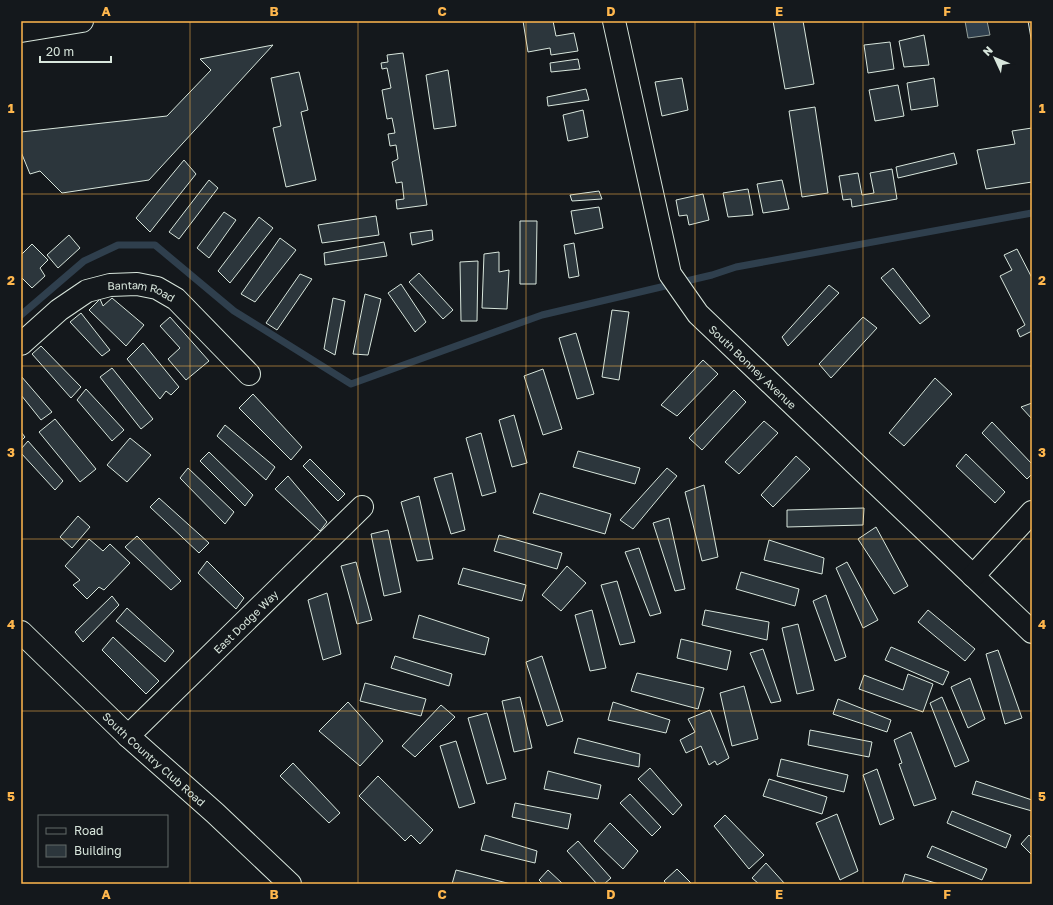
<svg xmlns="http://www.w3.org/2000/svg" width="1053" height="905" font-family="'Golos Text',sans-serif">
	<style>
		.water { fill: #2f3f4d; stroke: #939e99 }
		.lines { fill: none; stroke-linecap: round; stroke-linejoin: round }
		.stream { stroke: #2f3f4d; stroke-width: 7 }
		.building { fill: #2c363c; stroke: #d8e6dc }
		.minor-casing { stroke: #d8e6dc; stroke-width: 24 }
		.major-casing { stroke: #d8e6dc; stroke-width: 24 }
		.minor { stroke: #14181c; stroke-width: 22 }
		.major { stroke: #14181c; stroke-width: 22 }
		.grid { fill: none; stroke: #ffb74d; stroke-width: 1; stroke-opacity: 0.55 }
		.labels { text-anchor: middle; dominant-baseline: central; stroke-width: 3; stroke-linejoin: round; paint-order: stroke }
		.street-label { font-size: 11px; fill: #d8e6dc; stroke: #14181c }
		.neatline { fill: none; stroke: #ffb74d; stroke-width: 1.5 }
		.grid-label { font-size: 13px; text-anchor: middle; font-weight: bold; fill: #ffb74d }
	</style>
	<rect width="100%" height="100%" fill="#14181c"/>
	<!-- water -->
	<polygon class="water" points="965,21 987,21 990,35 968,38"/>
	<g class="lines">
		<!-- stream -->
		<polyline class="stream" points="21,315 84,261 118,245 155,245 234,311 351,384 542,315 712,275 736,267 1032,213"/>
	</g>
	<!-- building -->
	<g class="building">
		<polygon points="523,21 553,21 556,36 574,33 578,51 551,55 550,48 528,52"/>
		<polygon points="773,21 803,21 814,84 785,89"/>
		<polygon points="1028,21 1032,21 1032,44"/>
		<polygon points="924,35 929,65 904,67 899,41"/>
		<polygon points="890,42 894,69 868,73 864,45"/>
		<polygon points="273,45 149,180 62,193 40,171 30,174 21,152 21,132 167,116 211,70 200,59"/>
		<polygon points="403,53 427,205 397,209 396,200 404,199 402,182 396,183 392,162 398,159 396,145 390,146 388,134 395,133 392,118 387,119 382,90 391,88 387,68 382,69 381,63 388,62 387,55"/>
		<polygon points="578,59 580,69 551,72 550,63"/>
		<polygon points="448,70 456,126 434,129 426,75"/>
		<polygon points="299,72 308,110 301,112 316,180 286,187 273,128 281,126 271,78"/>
		<polygon points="682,78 688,110 662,116 655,82"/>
		<polygon points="934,78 938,106 911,110 907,83"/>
		<polygon points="898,85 904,116 875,121 869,90"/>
		<polygon points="586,89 589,100 548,106 547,97"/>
		<polygon points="815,107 828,193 802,197 789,111"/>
		<polygon points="583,110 588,137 568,141 563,115"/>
		<polygon points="1032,128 1032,182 986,189 977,150 1015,144 1012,131"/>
		<polygon points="954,153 957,164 898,178 896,167"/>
		<polygon points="184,160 196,174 150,232 136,218"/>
		<polygon points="892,169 897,199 852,207 851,199 843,200 839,176 858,173 862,195 874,193 870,173"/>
		<polygon points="209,180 218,188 179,239 169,232"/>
		<polygon points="782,180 789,209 763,213 757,184"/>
		<polygon points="748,189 753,215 728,217 723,193"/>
		<polygon points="599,191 602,199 572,201 570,195"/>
		<polygon points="703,194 709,220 689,225 687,215 679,216 676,200"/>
		<polygon points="599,207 603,228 575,234 571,211"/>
		<polygon points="224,212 236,220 209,258 197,248"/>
		<polygon points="376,216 379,235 322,243 318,225"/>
		<polygon points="259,217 273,228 230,283 218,271"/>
		<polygon points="520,221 537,221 536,284 520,284"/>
		<polygon points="432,230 433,240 412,245 410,233"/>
		<polygon points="69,235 80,248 58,268 47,255"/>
		<polygon points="280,238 296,250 255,302 241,294"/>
		<polygon points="384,242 387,256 325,265 324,253"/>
		<polygon points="574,243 579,276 569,278 564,245"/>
		<polygon points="32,244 48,260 40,268 45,276 32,288 21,277 21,255"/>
		<polygon points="1017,249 1032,278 1032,331 1020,337 1017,330 1025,325 1000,276 1012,270 1004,255"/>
		<polygon points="499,252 499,272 509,270 507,309 482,308 484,254"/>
		<polygon points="478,261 477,321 461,321 460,262"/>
		<polygon points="893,268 930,316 920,324 881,278"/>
		<polygon points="419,273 453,310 443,319 409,282"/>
		<polygon points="300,274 312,279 277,330 266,323"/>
		<polygon points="401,284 426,322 415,332 388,293"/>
		<polygon points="829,285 839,293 788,346 782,337"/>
		<polygon points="365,294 381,299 368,355 353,354"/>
		<polygon points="112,298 144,325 126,346 89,310 100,299 103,306"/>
		<polygon points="333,298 345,301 335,355 324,349"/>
		<polygon points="612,310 629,312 619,380 602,377"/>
		<polygon points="81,313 110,350 102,356 70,322"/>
		<polygon points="170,317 209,361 186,380 168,359 180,348 160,326"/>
		<polygon points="863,317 877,328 831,378 819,364"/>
		<polygon points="576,333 594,394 577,399 559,338"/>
		<polygon points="143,343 179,387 171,395 166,391 160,399 127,359"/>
		<polygon points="41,346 81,387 71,398 32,354"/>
		<polygon points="703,360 718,374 677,416 661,405"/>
		<polygon points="112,368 153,419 141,429 100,377"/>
		<polygon points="543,369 562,429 543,435 524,376"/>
		<polygon points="21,376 52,412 41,420 21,395"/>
		<polygon points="935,378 952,394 904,446 889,433"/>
		<polygon points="86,389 124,430 112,441 77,400"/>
		<polygon points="734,390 746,402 702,450 689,438"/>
		<polygon points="253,394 302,447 291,460 239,408"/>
		<polygon points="1032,403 1032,419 1021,407"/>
		<polygon points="514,415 527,463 512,467 499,420"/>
		<polygon points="55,419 96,469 80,482 39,432"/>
		<polygon points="764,421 778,433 739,474 725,462"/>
		<polygon points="992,422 1032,464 1032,474 1027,479 982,433"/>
		<polygon points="225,425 275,467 266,480 217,436"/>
		<polygon points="21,432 25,437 21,441"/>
		<polygon points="481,433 496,492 482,496 466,438"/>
		<polygon points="130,438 151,455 127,482 107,465"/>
		<polygon points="28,441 63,481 55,490 21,453 21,449"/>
		<polygon points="578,451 640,468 635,484 573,467"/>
		<polygon points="209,452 253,495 245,506 200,461"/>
		<polygon points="966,454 1005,492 995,503 956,466"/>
		<polygon points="796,456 810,469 773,507 761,495"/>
		<polygon points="310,459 345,494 338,501 303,466"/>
		<polygon points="188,468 234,512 225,524 180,478"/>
		<polygon points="667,468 677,476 633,529 620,520"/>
		<polygon points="452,473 465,530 451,534 434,478"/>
		<polygon points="288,476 327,522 320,531 275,489"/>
		<polygon points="704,485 718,557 702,561 685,492"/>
		<polygon points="540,493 611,514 605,534 533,513"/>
		<polygon points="419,496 433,559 417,561 401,502"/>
		<polygon points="159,498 209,543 199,553 150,507"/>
		<polygon points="864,508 863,525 787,527 787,510"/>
		<polygon points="78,516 90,527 72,548 60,537"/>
		<polygon points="669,518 685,589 675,591 653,523"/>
		<polygon points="876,527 908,586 894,594 858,539"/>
		<polygon points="388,530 401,592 384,596 371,534"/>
		<polygon points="499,535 562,553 557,569 494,551"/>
		<polygon points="137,536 181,581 171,590 125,547"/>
		<polygon points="89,539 103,551 110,544 130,563 104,590 99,587 87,599 73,585 80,580 65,566"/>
		<polygon points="769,540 824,558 822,574 764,560"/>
		<polygon points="639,548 661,613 650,616 625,552"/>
		<polygon points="207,561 244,598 236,609 198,573"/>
		<polygon points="356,562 372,620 357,624 341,566"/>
		<polygon points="847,562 878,620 863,628 836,568"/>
		<polygon points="567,566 586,583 561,611 542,595"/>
		<polygon points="463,568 526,585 522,601 458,584"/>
		<polygon points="741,572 799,589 795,606 736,589"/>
		<polygon points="617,581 635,642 620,645 601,585"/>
		<polygon points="327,593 341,654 323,660 308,600"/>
		<polygon points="826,595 846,657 835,661 813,601"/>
		<polygon points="112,596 119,605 83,642 75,632"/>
		<polygon points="127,608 174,651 165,662 116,621"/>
		<polygon points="592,610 606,668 590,671 575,615"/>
		<polygon points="705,610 769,622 767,640 702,625"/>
		<polygon points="928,610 975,649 965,661 918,622"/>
		<polygon points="419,615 489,638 485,655 413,638"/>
		<polygon points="798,624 814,690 797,694 782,628"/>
		<polygon points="113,637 159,681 146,694 102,650"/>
		<polygon points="681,639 731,651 727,670 677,658"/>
		<polygon points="891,647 949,672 943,685 885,660"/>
		<polygon points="763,649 781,701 771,703 750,653"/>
		<polygon points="998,650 1022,718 1005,724 986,654"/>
		<polygon points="395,656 452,674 449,686 391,668"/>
		<polygon points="542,656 563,721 547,726 526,662"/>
		<polygon points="637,673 704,688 698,709 631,691"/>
		<polygon points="908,674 933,684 923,712 859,689 864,675 903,690"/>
		<polygon points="970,678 985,719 968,728 951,687"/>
		<polygon points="365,683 426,699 421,716 360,701"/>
		<polygon points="744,686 758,739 732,746 720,693"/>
		<polygon points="520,697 532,748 514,752 502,701"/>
		<polygon points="942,697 969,761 955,767 930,703"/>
		<polygon points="838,699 891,720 887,732 833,714"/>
		<polygon points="348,702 383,741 360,766 319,731"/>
		<polygon points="613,702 670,720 666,733 608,720"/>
		<polygon points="441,705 455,717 415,757 402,746"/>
		<polygon points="710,710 729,758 717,765 715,761 709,765 701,746 686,753 680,740 695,732 688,719"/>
		<polygon points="487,713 506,779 487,784 468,718"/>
		<polygon points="810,730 872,742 869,757 808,745"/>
		<polygon points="911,732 936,799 914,806 899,764 902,763 894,740"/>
		<polygon points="578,738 640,754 639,767 574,753"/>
		<polygon points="456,741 475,803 459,808 440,746"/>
		<polygon points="781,759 848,775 844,792 777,776"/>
		<polygon points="293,763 340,813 329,823 280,776"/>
		<polygon points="650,768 682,805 673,815 638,779"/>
		<polygon points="877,769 894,819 880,825 863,775"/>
		<polygon points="548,771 601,785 598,799 544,789"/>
		<polygon points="378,776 433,830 420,844 411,835 405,841 359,796"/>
		<polygon points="769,779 827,797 822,814 763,796"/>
		<polygon points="976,781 1032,800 1032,811 972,794"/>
		<polygon points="630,794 661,827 652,836 620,803"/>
		<polygon points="515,803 571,814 568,829 512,817"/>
		<polygon points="952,811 1011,835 1006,848 947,823"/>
		<polygon points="837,814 858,871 840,880 816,823"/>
		<polygon points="725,815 764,855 749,869 714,826"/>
		<polygon points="610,823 638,851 623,869 594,841"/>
		<polygon points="485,835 537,851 535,863 481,850"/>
		<polygon points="1029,835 1032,838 1032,855 1021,844"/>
		<polygon points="578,841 611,878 604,884 597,884 567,851"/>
		<polygon points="932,846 987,869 982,880 927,857"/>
		<polygon points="766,863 785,884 759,884 752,878"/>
		<polygon points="677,869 692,884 667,884 664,881"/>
		<polygon points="456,870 511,884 452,884"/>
		<polygon points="548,870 563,884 543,884 539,880"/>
		<polygon points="905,874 939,884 902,884"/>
	</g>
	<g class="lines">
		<!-- minor casing -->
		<g class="minor-casing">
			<g id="minor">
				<path id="s1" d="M614,21L670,274L698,314L1032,632"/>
				<path id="s2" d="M21,344L59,310L87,291L110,285L137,284L157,288L176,299L249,374"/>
				<polyline points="973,576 1032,512"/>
				<path id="s3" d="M21,632L128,736L215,813L290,884"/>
				<path id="s4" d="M128,736L362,507"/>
			</g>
		</g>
		<!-- major casing -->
		<g class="major-casing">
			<polyline id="major" points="21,31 82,21"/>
		</g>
		<!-- minor -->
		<use href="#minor" class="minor"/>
		<!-- major -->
		<use href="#major" class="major"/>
	</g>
	<!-- grid -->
	<path class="grid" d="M190,21V884M358,21V884M526,21V884M695,21V884M863,21V884M21,194H1032M21,366H1032M21,539H1032M21,711H1032"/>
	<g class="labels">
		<!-- street labels -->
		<g class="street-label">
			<text stroke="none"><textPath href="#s2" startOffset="141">Bantam Road</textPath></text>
			<text stroke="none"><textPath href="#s1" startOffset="384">South Bonney Avenue</textPath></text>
			<text stroke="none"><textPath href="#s4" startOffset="164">East Dodge Way</textPath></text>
			<text stroke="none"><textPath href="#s3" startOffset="184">South Country Club Road</textPath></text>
		</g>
	</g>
	<!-- border -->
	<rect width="1053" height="905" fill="none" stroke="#14181c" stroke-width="44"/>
	<!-- legend -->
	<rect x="38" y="815" width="130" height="52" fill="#14181c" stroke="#626a69"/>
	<rect x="46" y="828" width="20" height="6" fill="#14181c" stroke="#626a69"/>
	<text x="74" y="835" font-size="12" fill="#d8e6dc">Road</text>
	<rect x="46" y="845" width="20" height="12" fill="#2c363c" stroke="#626a69"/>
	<text x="74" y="855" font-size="12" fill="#d8e6dc">Building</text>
	<!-- north arrow -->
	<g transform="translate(995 58) rotate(314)" stroke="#14181c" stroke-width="3" paint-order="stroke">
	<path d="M0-3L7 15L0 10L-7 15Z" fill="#d8e6dc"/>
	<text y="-6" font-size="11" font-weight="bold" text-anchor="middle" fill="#d8e6dc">N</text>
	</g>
	<!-- scale -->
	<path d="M40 56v6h71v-6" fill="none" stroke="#d8e6dc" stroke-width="2"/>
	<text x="46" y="56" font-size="12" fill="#d8e6dc" stroke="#14181c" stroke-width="3" paint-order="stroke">20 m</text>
	<rect x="22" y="22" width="1009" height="861" class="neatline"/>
	<g class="grid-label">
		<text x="106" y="16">A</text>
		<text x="274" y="16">B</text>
		<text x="442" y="16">C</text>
		<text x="611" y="16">D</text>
		<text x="779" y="16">E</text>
		<text x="947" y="16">F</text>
		<text x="11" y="113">1</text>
		<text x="1042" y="113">1</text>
		<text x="11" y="285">2</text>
		<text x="1042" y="285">2</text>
		<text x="11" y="457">3</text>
		<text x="1042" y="457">3</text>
		<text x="11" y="629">4</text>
		<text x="1042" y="629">4</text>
		<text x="11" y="801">5</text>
		<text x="1042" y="801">5</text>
		<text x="106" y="899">A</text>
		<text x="274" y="899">B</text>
		<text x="442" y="899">C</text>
		<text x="611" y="899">D</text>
		<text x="779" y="899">E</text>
		<text x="947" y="899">F</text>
	</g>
</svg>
